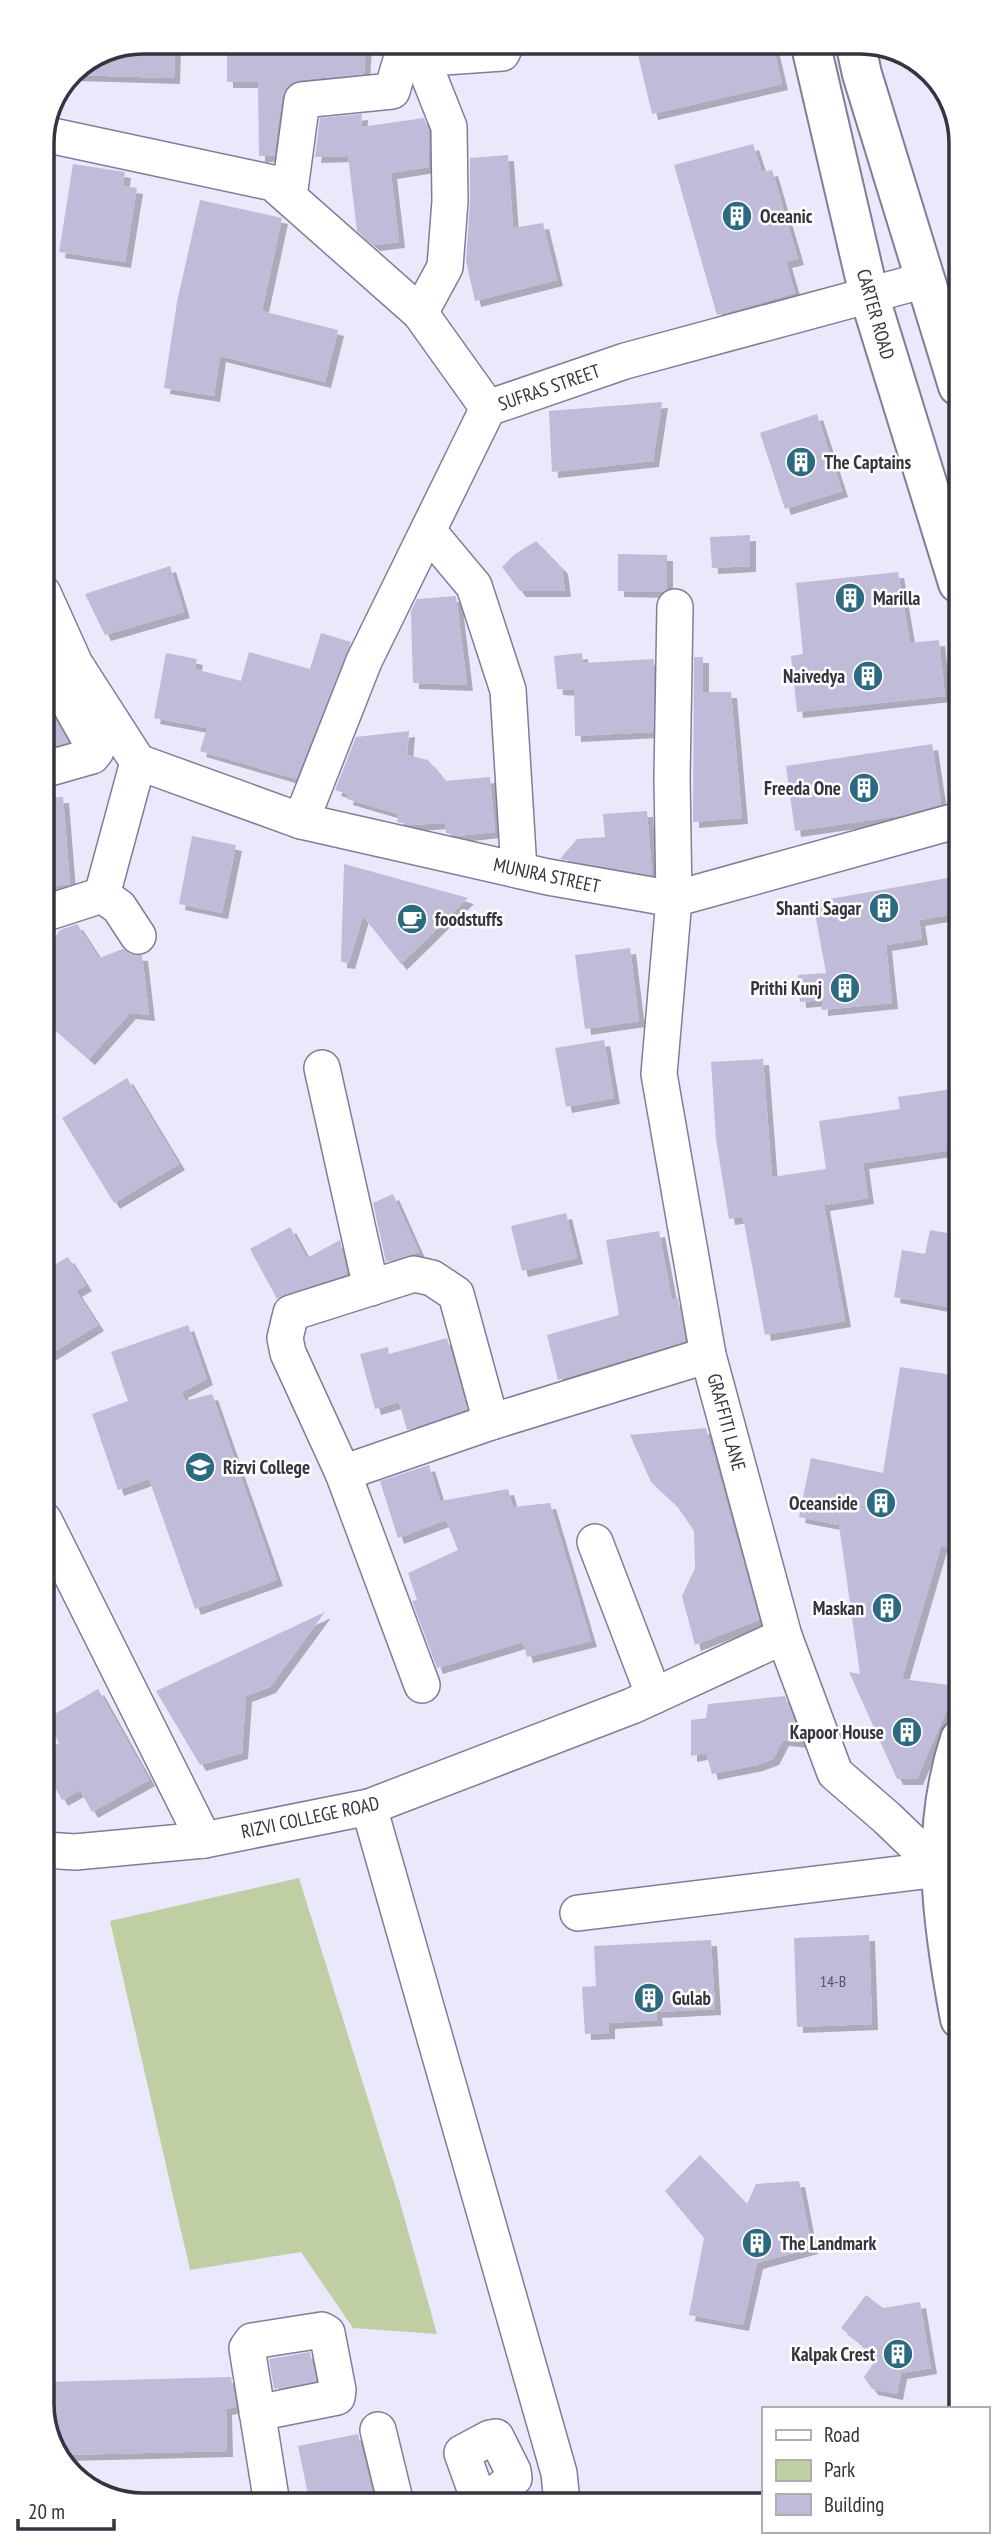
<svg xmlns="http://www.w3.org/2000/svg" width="1003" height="2547" font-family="'PT Sans Narrow',sans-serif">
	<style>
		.green { fill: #c0cea4 }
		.building { fill: #bfbbd9; filter: url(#shadow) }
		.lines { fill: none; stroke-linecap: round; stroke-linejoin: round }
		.street-casing { stroke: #817d99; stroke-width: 38 }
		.secondary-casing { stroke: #817d99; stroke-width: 42 }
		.street { stroke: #fff; stroke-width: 35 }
		.secondary { stroke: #fff; stroke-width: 38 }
		.labels { text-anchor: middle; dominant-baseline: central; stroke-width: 5; stroke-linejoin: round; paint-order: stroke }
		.number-label { font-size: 16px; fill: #585666 }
		.poi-label { font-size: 19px; font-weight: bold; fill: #35343f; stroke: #fff; text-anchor: end }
		.street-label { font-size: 19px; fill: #35343f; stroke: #fff }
		.rim { fill: none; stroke: #35343f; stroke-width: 3.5 }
	</style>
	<defs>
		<filter id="shadow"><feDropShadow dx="6" dy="6" stdDeviation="0" flood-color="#0004"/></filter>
	</defs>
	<rect width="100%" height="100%" fill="#eae8fb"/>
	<!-- green -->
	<polygon class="green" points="299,1878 399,2199 437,2334 353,2328 301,2252 190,2270 110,1921"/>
	<!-- building -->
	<g class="building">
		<polygon points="144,42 175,42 174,78 71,75 72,72"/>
		<polygon points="227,42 366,42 364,74 300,80 291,83 285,90 282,97 274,156 259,156 258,82 227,82"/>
		<polygon points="635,42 772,42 782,84 652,114"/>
		<polygon points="362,114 361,127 424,118 429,131 429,167 391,173 399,242 374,245 357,231 348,156 315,157 320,118"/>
		<polygon points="753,144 762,172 772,170 798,259 786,262 795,293 717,315 674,165"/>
		<polygon points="508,155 513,228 543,223 557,280 475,301 466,261 470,203 470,158"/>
		<polygon points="73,164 125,172 123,186 137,188 125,262 59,252"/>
		<polygon points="200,200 282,218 262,311 338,330 325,382 220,356 214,396 164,388 177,302"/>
		<polygon points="662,402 653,461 552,472 549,411"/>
		<polygon points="817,414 842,491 785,509 760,433"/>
		<polygon points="750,535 750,566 712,568 710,537"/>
		<polygon points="536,541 562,568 565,591 520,591 502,567 515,554"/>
		<polygon points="618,554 667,555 667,589 663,592 618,591"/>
		<polygon points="170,566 184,612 105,635 85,594"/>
		<polygon points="898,572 910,643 939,640 945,696 797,712 791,656 803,654 796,583"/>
		<polygon points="456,596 467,685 413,683 411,611 417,599"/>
		<polygon points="321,633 351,642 296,779 200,751 207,728 154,718 166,653 197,659 195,669 241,681 249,652 310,669"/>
		<polygon points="582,653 583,663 654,659 653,732 575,736 574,690 557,689 554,656"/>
		<polygon points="694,657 703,657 703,692 731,692 742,818 693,822"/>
		<polygon points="43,698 68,742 43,749"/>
		<polygon points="409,731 407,755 428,760 445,781 490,777 495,832 457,836 446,833 445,823 410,825 397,822 398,814 347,799 348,794 335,790 356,737"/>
		<polygon points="932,744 941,804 898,816 795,831 786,766"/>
		<polygon points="63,797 70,884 43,887 43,798"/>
		<polygon points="647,811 652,875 560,859 577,839 605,837 603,814"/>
		<polygon points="192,836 236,845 222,913 179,904"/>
		<polygon points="344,864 468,898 401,964 363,916 349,963 341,962"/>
		<polygon points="948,878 955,914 919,920 922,939 886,945 892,1003 822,1010 822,1000 800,1002 798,975 826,973 813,902"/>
		<polygon points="77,924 99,958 123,949 130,954 142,955 149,1015 130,1013 89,1059 44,1020 43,1003 51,986 43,982 43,955 60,930"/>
		<polygon points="630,948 639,1021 585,1029 575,955"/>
		<polygon points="604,1040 614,1098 566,1107 555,1048"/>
		<polygon points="763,1059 772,1177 826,1169 819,1121 900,1109 898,1097 959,1088 959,1149 863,1163 868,1198 824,1205 845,1321 765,1335 743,1217 729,1219 716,1139 711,1062"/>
		<polygon points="127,1078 179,1164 114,1203 62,1118"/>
		<polygon points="393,1194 419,1252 386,1262 373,1203"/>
		<polygon points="566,1213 577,1258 522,1271 511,1226"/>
		<polygon points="290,1227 307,1258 340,1240 347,1274 285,1294 277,1299 250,1249"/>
		<polygon points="930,1230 959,1235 959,1309 894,1297 902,1250 925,1254"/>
		<polygon points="659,1231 672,1300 678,1298 685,1341 558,1380 547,1335 619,1315 606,1240"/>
		<polygon points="68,1257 86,1285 76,1291 98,1325 44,1358 44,1271"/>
		<polygon points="188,1325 207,1379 182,1392 185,1401 212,1394 277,1580 195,1609 149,1479 118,1490 92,1414 128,1401 111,1352"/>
		<polygon points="447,1338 467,1409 407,1430 399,1402 375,1409 360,1354 388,1347 389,1354"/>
		<polygon points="900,1367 959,1376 960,1550 941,1546 902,1679 957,1686 917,1779 897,1779 849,1672 860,1674 839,1525 799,1517 811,1458 883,1473"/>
		<polygon points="706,1428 759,1620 695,1645 682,1596 695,1568 694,1531 677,1506 651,1482 630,1435"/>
		<polygon points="429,1465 440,1501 508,1489 513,1507 550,1503 591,1641 527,1657 523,1642 437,1668 412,1601 417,1600 408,1573 458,1550 446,1520 398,1538 380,1481"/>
		<polygon points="325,1612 270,1687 246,1696 242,1753 200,1765 156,1691"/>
		<polygon points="98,1689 149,1780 92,1812 80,1790 62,1800 45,1769 45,1752 59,1743 46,1719"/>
		<polygon points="785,1696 802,1742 783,1740 773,1759 757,1765 712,1774 706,1753 691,1756 691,1720 706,1718 708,1704"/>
		<polygon points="869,1935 872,2024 797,2027 794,1938"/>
		<polygon points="711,1940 715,2009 656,2012 657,2020 609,2023 609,2033 585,2034 582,1987 596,1986 594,1946"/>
		<polygon points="700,2155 747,2204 756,2184 799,2181 812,2248 757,2263 743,2325 689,2315 704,2238 665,2191"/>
		<polygon points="866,2295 883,2308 920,2302 931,2368 901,2373 897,2394 872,2389 864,2377 873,2364 861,2344 841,2328"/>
		<polygon points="310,2352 316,2381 274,2389 269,2359"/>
		<polygon points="231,2377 236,2407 226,2409 227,2451 62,2455 46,2430 46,2382"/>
		<polygon points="358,2434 375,2504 310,2504 298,2446"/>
	</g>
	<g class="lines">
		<!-- street casing -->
		<g class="street-casing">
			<g id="street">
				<polyline points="44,134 273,183 420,313 488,408"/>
				<polyline points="289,197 302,100 392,91 401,60 502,53 507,42"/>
				<polyline points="420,313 445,267 450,201 449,127 422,59"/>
				<polyline points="428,531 474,586 508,690 519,870"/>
				<polyline points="43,593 75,664 138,762"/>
				<polyline points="675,607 672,778 674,899 659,1074 708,1355 784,1636 835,1773 887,1818 940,1869 960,1876"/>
				<polyline points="138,762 301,821 548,877 674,899 959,820"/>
				<polyline points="43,770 92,756 96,751 52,673"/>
				<polyline points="301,821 364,661 488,408 625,361 925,280"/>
				<polyline points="102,895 138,762"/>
				<polyline points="43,914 102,895 119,907 138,936"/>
				<polyline points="322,1068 371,1288"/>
				<polyline points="343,1473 491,1422 708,1355"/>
				<polyline points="44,1520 204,1840 369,1807 632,1706 784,1636"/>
				<polyline points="595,1542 654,1696"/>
				<polyline points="422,1685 343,1473 288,1353 285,1338 291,1313 414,1274 432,1278 456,1294 491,1422"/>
				<polyline points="369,1807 559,2473 562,2503"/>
				<polyline points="45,1850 75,1852 204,1840"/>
				<polyline points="578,1913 940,1869"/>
				<polyline points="257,2413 337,2397 338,2390 327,2333 322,2330 252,2341 247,2348 272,2504"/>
				<polyline points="378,2430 396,2504"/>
				<polyline points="480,2503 462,2453 490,2438 496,2437 513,2471 514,2478 484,2503"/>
			</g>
		</g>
		<!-- secondary casing -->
		<g class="secondary-casing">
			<g id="secondary">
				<polyline points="810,42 869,295 958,583"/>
				<polyline points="855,42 862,74 958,386"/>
				<path d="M960,1739C929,1834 942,1923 960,2019"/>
			</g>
		</g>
		<!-- street -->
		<use href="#street" class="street"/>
		<!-- secondary -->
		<use href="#secondary" class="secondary"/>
	</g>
	<!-- icons -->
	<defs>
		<g id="building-disc" transform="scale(1.575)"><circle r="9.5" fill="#2c6a80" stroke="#fff"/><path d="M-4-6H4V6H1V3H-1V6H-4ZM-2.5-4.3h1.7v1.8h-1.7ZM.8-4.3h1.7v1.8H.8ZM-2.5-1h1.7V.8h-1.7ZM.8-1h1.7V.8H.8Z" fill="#fff"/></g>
		<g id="cafe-disc" transform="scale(1.575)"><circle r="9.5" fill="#2c6a80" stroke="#fff"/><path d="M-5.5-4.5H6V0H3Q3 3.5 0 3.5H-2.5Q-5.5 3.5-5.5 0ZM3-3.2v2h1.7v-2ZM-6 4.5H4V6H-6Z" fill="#fff"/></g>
		<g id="university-disc" transform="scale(1.575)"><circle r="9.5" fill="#2c6a80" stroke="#fff"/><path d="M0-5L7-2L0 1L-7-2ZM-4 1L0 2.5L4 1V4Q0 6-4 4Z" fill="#fff"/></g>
	</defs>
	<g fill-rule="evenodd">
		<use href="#building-disc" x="737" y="216"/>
		<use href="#building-disc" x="801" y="462"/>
		<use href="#building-disc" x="850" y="598"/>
		<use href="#building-disc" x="868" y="676"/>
		<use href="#building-disc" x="864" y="788"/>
		<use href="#building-disc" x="884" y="908"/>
		<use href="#cafe-disc" x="412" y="919"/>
		<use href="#building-disc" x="845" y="988"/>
		<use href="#university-disc" x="200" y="1467"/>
		<use href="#building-disc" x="881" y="1503"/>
		<use href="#building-disc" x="887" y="1608"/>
		<use href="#building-disc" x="907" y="1732"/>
		<use href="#building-disc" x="649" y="1998"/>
		<use href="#building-disc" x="757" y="2243"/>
		<use href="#building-disc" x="898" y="2354"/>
	</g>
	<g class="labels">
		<!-- number labels -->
		<g class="number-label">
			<text x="833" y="1981">14-B</text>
		</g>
		<!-- poi labels -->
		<g class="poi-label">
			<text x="760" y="216" text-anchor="start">Oceanic</text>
			<text x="824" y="462" text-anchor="start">The Captains</text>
			<text x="873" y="598" text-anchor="start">Marilla</text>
			<text x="845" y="676">Naivedya</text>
			<text x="841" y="788">Freeda One</text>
			<text x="861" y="908">Shanti Sagar</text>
			<text x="435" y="919" text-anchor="start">foodstuffs</text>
			<text x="822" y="988">Prithi Kunj</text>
			<text x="223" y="1467" text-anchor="start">Rizvi College</text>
			<text x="858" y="1503">Oceanside</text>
			<text x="864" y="1608">Maskan</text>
			<text x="884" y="1732">Kapoor House</text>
			<text x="672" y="1998" text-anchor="start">Gulab</text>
			<text x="780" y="2243" text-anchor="start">The Landmark</text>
			<text x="875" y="2354">Kalpak Crest</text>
		</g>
		<!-- street labels -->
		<g class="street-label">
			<text transform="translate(876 314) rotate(74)">CARTER ROAD</text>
			<text transform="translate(549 387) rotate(-19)">SUFRAS STREET</text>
			<text transform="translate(547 875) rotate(12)">MUNJRA STREET</text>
			<text transform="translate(727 1422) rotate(75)">GRAFFITI LANE</text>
			<text transform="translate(310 1817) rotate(-12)">RIZVI COLLEGE ROAD</text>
		</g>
	</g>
	<!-- crop -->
	<path d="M0 0H1003V2547H0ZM143 54H860A89 89 0 0 1 949 143V2404A89 89 0 0 1 860 2493H143A89 89 0 0 1 54 2404V143A89 89 0 0 1 143 54Z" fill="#fff" fill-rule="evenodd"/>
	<path class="rim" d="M143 54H860A89 89 0 0 1 949 143V2404A89 89 0 0 1 860 2493H143A89 89 0 0 1 54 2404V143A89 89 0 0 1 143 54Z"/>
	<!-- legend -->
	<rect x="762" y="2407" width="228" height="126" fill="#ffffff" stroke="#aeaeb2" stroke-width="2"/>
	<rect x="776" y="2430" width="35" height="10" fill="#ffffff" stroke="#aeaeb2" stroke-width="2"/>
	<text x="824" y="2442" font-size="21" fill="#35343f">Road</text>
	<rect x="776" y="2460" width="35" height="21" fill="#c0cea4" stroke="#aeaeb2" stroke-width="2"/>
	<text x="824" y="2477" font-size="21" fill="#35343f">Park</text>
	<rect x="776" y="2494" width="35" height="21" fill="#bfbbd9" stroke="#aeaeb2" stroke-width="2"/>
	<text x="824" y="2512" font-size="21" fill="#35343f">Building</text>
	<!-- scale -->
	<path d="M18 2519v10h96v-10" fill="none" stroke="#35343f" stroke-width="3.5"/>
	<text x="28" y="2519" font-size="21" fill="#35343f" stroke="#ffffff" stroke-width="5" paint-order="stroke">20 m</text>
</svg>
